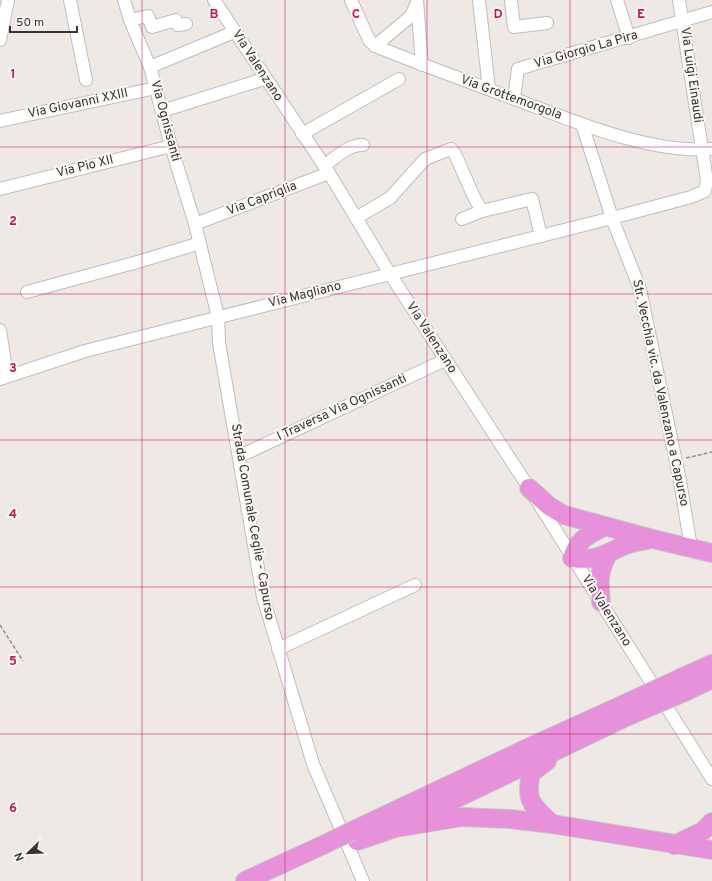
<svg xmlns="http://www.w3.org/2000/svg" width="712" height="881" font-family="Overpass,sans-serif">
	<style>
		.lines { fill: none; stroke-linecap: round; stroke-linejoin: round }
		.minor-casing { stroke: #c2bcb9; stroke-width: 14 }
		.highway-casing { stroke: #c7c6c6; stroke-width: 20 }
		.path { stroke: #96918f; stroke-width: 1.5; stroke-dasharray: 4 2; stroke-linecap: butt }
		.minor { stroke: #fff; stroke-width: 12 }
		.highway { stroke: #e691da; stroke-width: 18 }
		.highway-bridge-casing { stroke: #c7c6c6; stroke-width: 20; stroke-linecap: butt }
		.highway-bridge { stroke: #e691da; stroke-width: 18 }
		.grid { fill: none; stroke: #c2185b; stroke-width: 1; stroke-opacity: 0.55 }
		.labels { text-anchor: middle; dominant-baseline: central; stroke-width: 4; stroke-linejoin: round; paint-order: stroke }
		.street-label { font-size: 13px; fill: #373433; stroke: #fdf7f3 }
		.grid-label { font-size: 13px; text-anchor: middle; font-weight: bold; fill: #c2185b; stroke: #fdf7f3; stroke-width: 4; stroke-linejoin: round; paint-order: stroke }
	</style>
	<rect width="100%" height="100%" fill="#efe9e6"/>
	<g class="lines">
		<!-- minor casing -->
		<g class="minor-casing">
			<g id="minor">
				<polyline points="70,0 86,80"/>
				<polyline points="124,0 130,20 150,67 171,146 195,224 218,317 219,343 263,597 313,764 363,881"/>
				<polyline points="214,0 329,173 390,274 529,488 712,779"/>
				<path d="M351,0L369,40L375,46C422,65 470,82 517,100C574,121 650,154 712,149"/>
				<polyline points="417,0 422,65"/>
				<polyline points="479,0 489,89"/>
				<polyline points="511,0 514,27 547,23"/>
				<polyline points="617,0 629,38"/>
				<polyline points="130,20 148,16 152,27 176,20 178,25 186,24"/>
				<polyline points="0,40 8,0"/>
				<polyline points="375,46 411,16 417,3"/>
				<polyline points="150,67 234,32"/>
				<polyline points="514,98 518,69 712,12"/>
				<polyline points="162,111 264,79"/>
				<polyline points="0,121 156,88"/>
				<polyline points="582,124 612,218 640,289 680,481 691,548"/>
				<polyline points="302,134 399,79"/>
				<path d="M324,166C335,158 349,144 363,145"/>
				<polyline points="0,189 171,146"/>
				<polyline points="356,218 390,198 425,159 451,149 455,154 474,197 482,211 532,199 541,236"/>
				<polyline points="462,219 482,211"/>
				<polyline points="195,224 329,173"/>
				<polyline points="27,292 141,261 200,243"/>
				<polyline points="0,330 7,376"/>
				<polyline points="0,379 85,351 612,218 691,197 705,191 707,181 679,0"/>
				<polyline points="240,456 445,360"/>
				<polyline points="278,649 415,585"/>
			</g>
		</g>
		<!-- highway casing -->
		<g class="highway-casing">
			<g id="highway">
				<polyline points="529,488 549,506 564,515 653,539 712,553"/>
				<path d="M605,526C587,536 579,538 572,558C595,561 601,556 621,547C630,542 642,541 652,539"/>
				<path d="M601,602C599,582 598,572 608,554"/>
				<polyline points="683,677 712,664"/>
				<polyline points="687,691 712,679"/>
				<path d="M547,761L531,773C525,802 532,805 552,824"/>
				<polyline points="395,828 462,817 510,819 552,824 712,850"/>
				<polyline points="352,831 532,746 620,706"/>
				<polyline points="357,841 395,828 626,717"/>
				<polyline points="674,845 703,831 712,822"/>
				<polyline points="245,881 323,845"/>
			</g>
		</g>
		<!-- path -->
		<g class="path">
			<polyline points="686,458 712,452"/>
			<polyline points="0,625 23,661"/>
		</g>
		<!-- minor -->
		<use href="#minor" class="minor"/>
		<!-- highway -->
		<use href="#highway" class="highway"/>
		<!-- highway-bridge casing -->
		<g class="highway-bridge-casing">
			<g id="highway-bridge">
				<polyline points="620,706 683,677"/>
				<polyline points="626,717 687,691"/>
				<polyline points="323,845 352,831"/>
			</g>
		</g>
		<!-- highway-bridge -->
		<use href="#highway-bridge" class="highway-bridge"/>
	</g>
	<!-- grid -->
	<path class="grid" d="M142,0V881M285,0V881M427,0V881M570,0V881M0,147H712M0,294H712M0,440H712M0,587H712M0,734H712"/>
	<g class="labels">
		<!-- street labels -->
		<g class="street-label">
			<text transform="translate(586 50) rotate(-16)">Via Giorgio La Pira</text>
			<text transform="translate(257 66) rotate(57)">Via Valenzano</text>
			<text transform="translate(691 75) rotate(82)">Via Luigi Einaudi</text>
			<text transform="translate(511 98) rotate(20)">Via Grottemorgola</text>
			<text transform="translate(78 104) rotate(-12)">Via Giovanni XXIII</text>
			<text transform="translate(165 121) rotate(75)">Via Ognissanti</text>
			<text transform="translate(85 167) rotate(-14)">Via Pio XII</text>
			<text transform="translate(262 199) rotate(-21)">Via Capriglia</text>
			<text transform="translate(305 295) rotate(-14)">Via Magliano</text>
			<text transform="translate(431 338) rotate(57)">Via Valenzano</text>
			<text transform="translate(660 393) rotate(78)">Str. Vecchia vic. da Valenzano a Capurso</text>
			<text transform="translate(342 408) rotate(-25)">I Traversa Via Ognissanti</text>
			<text transform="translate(252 522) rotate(80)">Strada Comunale Ceglie - Capurso</text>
			<text transform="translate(606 611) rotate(58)">Via Valenzano</text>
		</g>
	</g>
	<g class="grid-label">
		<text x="214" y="18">B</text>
		<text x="356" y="18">C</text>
		<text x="498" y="18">D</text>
		<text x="641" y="18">E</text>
		<text x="13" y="78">1</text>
		<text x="13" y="225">2</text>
		<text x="13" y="372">3</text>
		<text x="13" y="518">4</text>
		<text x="13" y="665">5</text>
		<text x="13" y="812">6</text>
	</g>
	<!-- north arrow -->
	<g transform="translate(28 853) rotate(247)" stroke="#fdf7f3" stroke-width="3" paint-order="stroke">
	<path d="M0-3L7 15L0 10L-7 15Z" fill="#373433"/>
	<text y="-6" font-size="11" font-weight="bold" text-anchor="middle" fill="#373433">N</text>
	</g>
	<!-- scale -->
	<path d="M10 26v6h67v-6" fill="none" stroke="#373433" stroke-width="2"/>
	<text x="16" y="26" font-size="12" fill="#373433" stroke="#fdf7f3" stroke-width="3" paint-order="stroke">50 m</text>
</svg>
